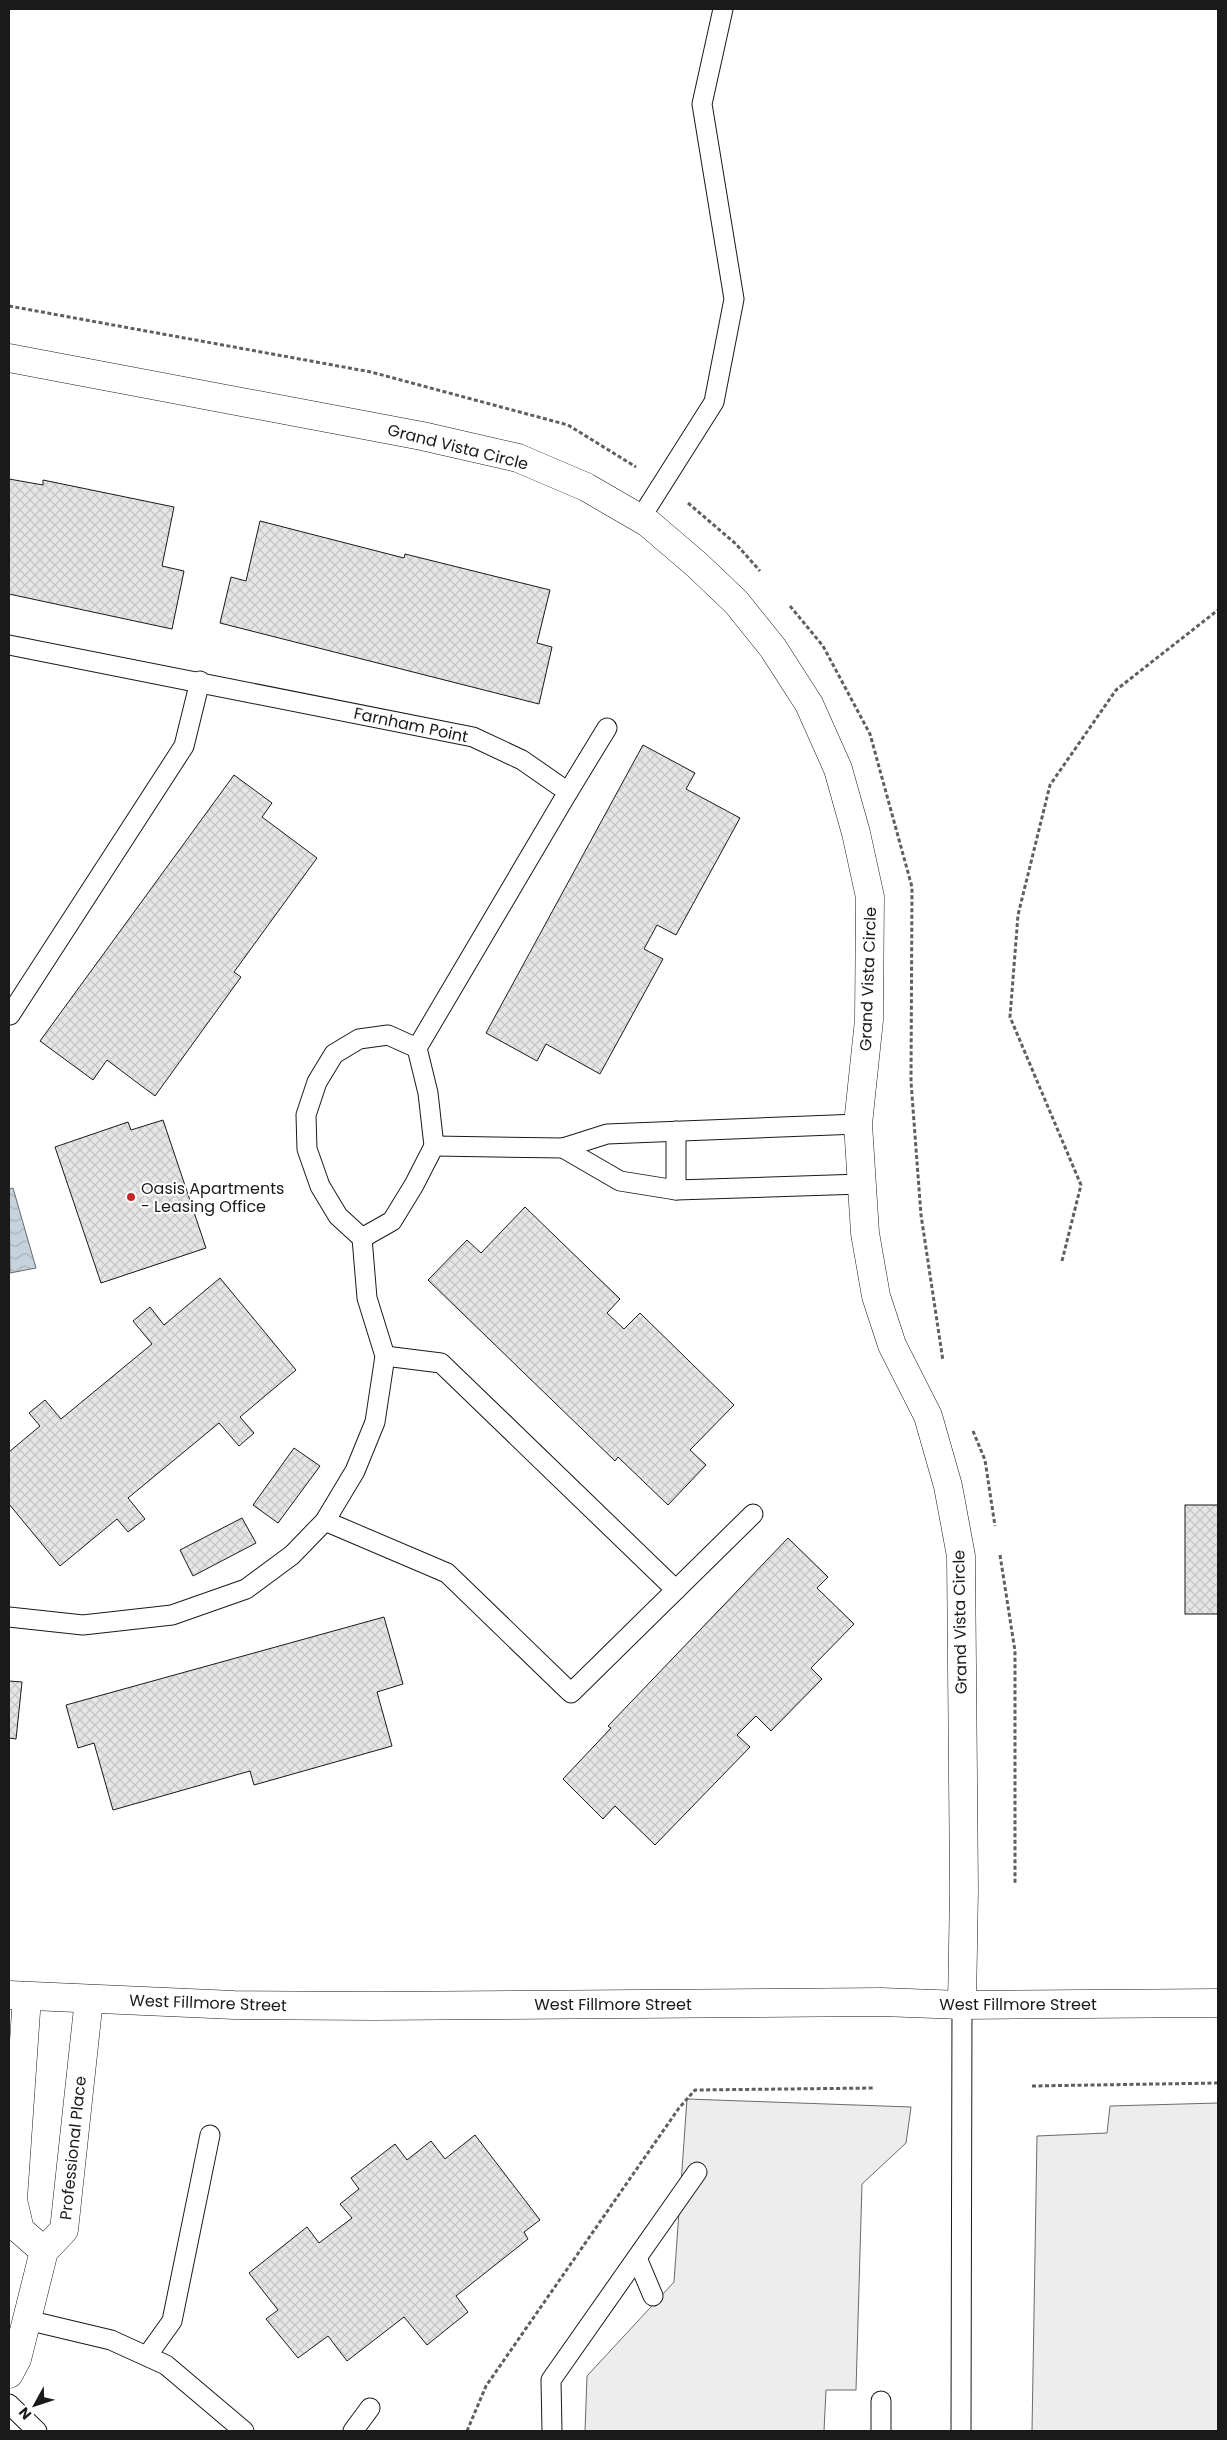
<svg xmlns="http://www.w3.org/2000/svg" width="1227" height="2440" font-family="Poppins,sans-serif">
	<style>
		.parking { fill: #ededed; stroke: #6a6a6a }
		.water { fill: url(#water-waves); stroke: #6a6a6a }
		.building { fill: url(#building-cross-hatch); stroke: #1a1a1a }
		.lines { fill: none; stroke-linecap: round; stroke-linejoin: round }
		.lane-casing { stroke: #1a1a1a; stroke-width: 21 }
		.street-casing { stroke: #1a1a1a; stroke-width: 29 }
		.primary-casing { stroke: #1a1a1a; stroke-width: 29 }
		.path { stroke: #5f5f5f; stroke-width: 3; stroke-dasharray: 4 2.5; stroke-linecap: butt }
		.lane { stroke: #fff; stroke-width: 19 }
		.street { stroke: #fff; stroke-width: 28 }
		.primary { stroke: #fff; stroke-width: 28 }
		.poi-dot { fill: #c62828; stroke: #fff; stroke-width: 2 }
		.labels { text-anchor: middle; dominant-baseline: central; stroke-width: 4; stroke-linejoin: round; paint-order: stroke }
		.street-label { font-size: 16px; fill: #1a1a1a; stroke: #fff }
		.poi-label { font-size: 16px; fill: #1a1a1a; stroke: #fff; text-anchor: start }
	</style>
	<defs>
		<pattern id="water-waves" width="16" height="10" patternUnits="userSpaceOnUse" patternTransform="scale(1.25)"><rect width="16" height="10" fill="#c6d2dc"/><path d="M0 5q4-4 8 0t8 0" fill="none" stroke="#aab4bc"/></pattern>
		<pattern id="building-cross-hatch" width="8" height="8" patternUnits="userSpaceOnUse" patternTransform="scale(1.25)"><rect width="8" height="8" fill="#e6e6e6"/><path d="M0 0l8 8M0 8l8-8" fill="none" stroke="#c5c5c5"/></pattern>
	</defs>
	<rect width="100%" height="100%" fill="#fff"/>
	<!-- parking -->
	<g class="parking">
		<polygon points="687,2099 911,2107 906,2143 862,2184 856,2390 826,2390 824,2431 585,2431 587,2376 674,2282"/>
		<polygon points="1218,2103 1218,2431 1032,2431 1037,2136 1107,2133 1110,2106"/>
	</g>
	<!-- water -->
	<polygon class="water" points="13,1188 36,1268 10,1273 9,1189"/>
	<!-- building -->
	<g class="building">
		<polygon points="9,479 43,485 43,480 174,507 162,566 184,571 172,629 9,594"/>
		<polygon points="260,521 404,558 405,554 550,590 537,643 552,647 539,704 220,623 231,577 246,581"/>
		<polygon points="643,745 695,773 686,789 740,818 676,935 657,925 644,949 663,959 600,1074 546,1044 537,1061 486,1033"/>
		<polygon points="234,775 272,803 262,817 317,858 234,972 241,977 155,1096 107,1060 93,1080 40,1041"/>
		<polygon points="163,1120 206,1248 101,1283 55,1147 128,1122 131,1130"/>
		<polygon points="525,1207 620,1299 607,1313 624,1329 640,1313 734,1405 690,1450 706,1465 668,1505 618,1457 615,1461 428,1280 467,1240 481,1253"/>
		<polygon points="220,1278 296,1370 240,1417 254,1433 239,1446 219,1423 128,1498 145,1519 128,1532 117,1519 60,1566 9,1504 9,1452 40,1426 29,1413 45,1400 61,1419 152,1344 133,1321 150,1307 164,1325"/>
		<polygon points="294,1448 320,1466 278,1523 253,1505"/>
		<rect x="1185" y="1505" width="33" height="109"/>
		<polygon points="242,1518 256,1543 193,1576 180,1550"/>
		<polygon points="788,1538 828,1577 817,1588 854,1624 811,1668 822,1679 771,1731 756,1716 737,1735 750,1747 655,1845 615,1806 603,1819 563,1779 611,1728 608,1726"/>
		<polygon points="384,1617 403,1684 377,1692 392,1746 254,1785 250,1771 113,1810 94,1743 78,1748 66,1705"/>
		<polygon points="9,1681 22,1682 16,1739 9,1738"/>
		<polygon points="475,2135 540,2220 524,2232 528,2239 456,2296 468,2312 427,2345 404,2317 347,2361 328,2336 298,2358 266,2319 278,2310 249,2273 307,2227 319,2243 352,2218 340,2204 359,2189 351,2178 395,2144 407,2160 431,2141 445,2159"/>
	</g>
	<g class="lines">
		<!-- lane casing -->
		<g class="lane-casing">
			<g id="lane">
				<polyline points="640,519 714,402 734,299 702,104 723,9"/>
				<polyline points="9,645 473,737 522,760 568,792 417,1048 428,1093 434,1146 414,1185 392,1221 362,1238 367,1298 385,1356 375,1422 355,1471 325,1521 292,1555 246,1589 172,1615 83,1625 9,1617"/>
				<polyline points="568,792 607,728"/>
				<polyline points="10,1015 184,746 200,681"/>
				<polyline points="676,1131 676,1190"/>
				<polyline points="434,1146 563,1148 607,1134 858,1124"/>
				<polyline points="563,1148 620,1181 676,1190 862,1184"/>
				<polyline points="362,1238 338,1216 320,1186 307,1149 306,1115 317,1082 334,1054 359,1039 388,1035 417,1048"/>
				<polyline points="385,1356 441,1363 676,1590"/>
				<polyline points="325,1521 447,1573 571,1693 753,1514"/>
				<polyline points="637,2258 653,2296"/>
				<polyline points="27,2320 111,2340 166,2365 244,2431"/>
				<polyline points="147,2356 172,2321 210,2135"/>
				<polyline points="9,2404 37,2431"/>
				<polyline points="353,2431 370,2408"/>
				<polyline points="552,2431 551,2380 697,2172"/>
				<polyline points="881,2431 881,2401"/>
				<polyline points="961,2431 962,2005"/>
			</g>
		</g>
		<!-- street casing -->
		<g class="street-casing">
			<g id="street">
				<polyline points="9,358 422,436 518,458 586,487 648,523 696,564 736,602 773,648 809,704 838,769 856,833 870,897 869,1020 858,1124 865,1233 876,1296 892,1345 928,1416 948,1486 961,1556 964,1889 962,2005"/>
				<polyline points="27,1997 13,2200 20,2230 44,2251"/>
				<polyline points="9,2374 17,2359 44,2251 64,2230 89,1999"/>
			</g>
		</g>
		<!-- primary casing -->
		<g class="primary-casing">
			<polyline id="primary" points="9,1995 234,2005 374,2006 881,2002 962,2005 1218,2003"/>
		</g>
		<!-- path -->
		<g class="path">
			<polyline points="9,306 371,372 568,425 636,467"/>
			<polyline points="688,503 736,544 760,571"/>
			<polyline points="790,606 823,646 870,734 912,887 911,1082 921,1215 943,1361"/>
			<polyline points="1062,1261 1081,1185 1010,1017 1018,915 1050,785 1116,690 1218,610"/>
			<polyline points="973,1431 985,1460 995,1526"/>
			<polyline points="1000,1555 1015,1651 1015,1883"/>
			<polyline points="1032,2086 1218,2083"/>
			<polyline points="467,2431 486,2386 679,2108 695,2090 875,2088"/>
		</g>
		<!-- lane -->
		<use href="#lane" class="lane"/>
		<!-- street -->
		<use href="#street" class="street"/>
		<!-- primary -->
		<use href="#primary" class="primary"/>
	</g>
	<!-- markers -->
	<circle class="poi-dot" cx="131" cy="1197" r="5"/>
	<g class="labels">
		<!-- street labels -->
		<g class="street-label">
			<text transform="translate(458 447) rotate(14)">Grand Vista Circle</text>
			<text transform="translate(411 725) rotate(12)">Farnham Point</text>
			<text transform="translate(868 979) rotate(-88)">Grand Vista Circle</text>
			<text transform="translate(960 1622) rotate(-91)">Grand Vista Circle</text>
			<text transform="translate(208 2003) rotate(2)">West Fillmore Street</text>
			<text x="613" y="2004">West Fillmore Street</text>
			<text x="1018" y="2004">West Fillmore Street</text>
			<text transform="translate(73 2148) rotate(-84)">Professional Place</text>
		</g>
		<!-- poi labels -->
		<g class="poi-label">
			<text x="141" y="1188">Oasis Apartments<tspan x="141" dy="18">- Leasing Office</tspan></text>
		</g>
	</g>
	<!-- border -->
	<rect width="1227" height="2440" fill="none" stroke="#1a1a1a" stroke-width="20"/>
	<!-- north arrow -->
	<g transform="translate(35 2405) rotate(230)" stroke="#ffffff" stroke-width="4" paint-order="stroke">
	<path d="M0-4L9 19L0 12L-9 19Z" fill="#1a1a1a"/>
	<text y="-8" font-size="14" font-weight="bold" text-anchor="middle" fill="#1a1a1a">N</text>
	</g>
</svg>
